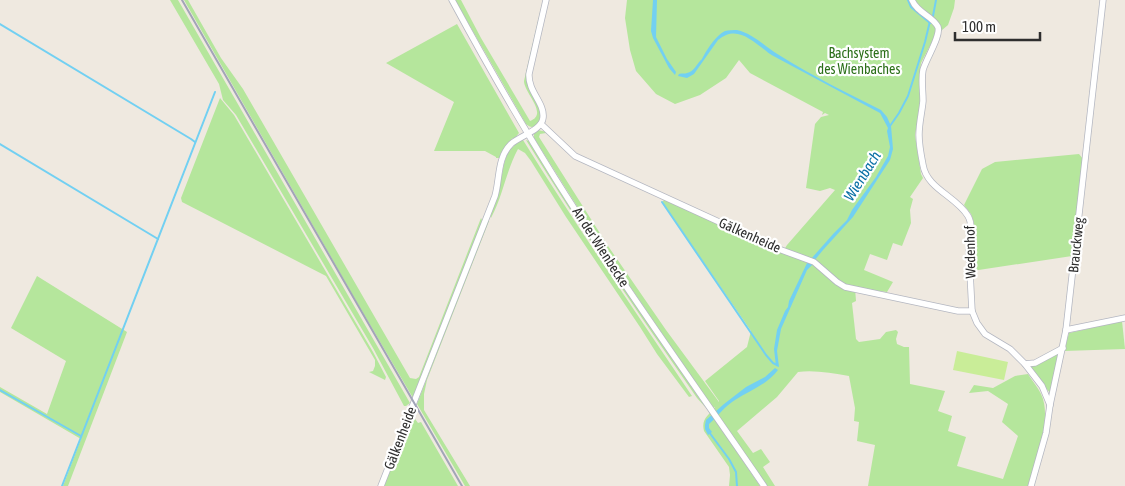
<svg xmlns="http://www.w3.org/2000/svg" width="1125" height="486" font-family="'Asap Condensed',sans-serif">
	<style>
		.green { fill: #b5e69c }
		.pitch { fill: #c9ed98 }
		.water { fill: #72d0f2 }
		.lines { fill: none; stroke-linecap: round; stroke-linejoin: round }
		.stream { stroke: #72d0f2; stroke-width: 2 }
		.minor-casing { stroke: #b4b7c1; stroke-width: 7 }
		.minor { stroke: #fff; stroke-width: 5.5 }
		.rail { stroke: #a2a5b8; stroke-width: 2 }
		.labels { text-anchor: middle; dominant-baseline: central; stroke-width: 4.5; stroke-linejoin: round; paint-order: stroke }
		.park-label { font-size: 14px; fill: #2b6f19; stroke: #fff }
		.street-label { font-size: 14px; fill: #2e2e2e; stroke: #fff }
		.water-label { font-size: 15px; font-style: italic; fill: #0a70a5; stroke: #fff }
	</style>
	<rect width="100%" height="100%" fill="#efe9e0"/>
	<!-- green -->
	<g class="green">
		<polygon points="170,0 178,0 410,403 406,406 404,406 373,348 236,115 223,100 219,84"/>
		<polygon points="184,0 188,0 221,58 243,89 410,378 416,379 419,377 481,218 482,220 481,225 413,398 355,299"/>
		<path d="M455,0H461L481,38L530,121C549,114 524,93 524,81L543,0L527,76V83L542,113C540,122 535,132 526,124Z"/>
		<path d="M627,0H955L954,8L948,25L935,36L921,63L919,82L921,103L915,135L921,174L923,178L910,197L913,199L910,210L911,223L902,246L893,243L887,260L870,254L864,270L893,282L887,292L855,288L856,301L852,303L856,339L859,342L880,339L886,332L896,330L898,332L896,339L897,344L904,347H909L910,384L945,391L938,411L952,416L948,431L966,437L957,466L1003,479L1018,436L1002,422L1008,404L988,391L969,393L974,385L993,388L1015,376L1028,374C1032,381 1038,387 1041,394C1053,418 1035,462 1028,486H868L875,445L857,441L859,422L854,421L855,408L849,376C832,373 814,370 798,372L777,397L737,431L753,453L761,449L770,462L763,467L775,486H767L732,435L728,439L760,486H729L730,475L729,467L704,431C701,419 708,416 715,407L713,408L597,238L534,138V134L538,130L547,132L571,156L549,135L546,133L540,134L539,137L608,246L666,330L719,402V401L705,381L747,347L751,331L662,202L665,199L782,253L787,245L835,190L830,188L820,191L806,188L815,124L821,117L829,115L825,113L822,115L823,112L750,73L739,60L726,78L700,95L675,104L656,94L636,71L630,50L625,18Z"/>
		<polygon points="457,24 519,133 515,138 511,139 512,140 499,158 496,158 496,157 485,151 434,151 454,102 386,63"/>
		<polygon points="220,98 234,115 373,352 386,377 385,380 369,372 373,371 375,366 375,360 326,276 182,202 181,198"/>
		<path d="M522,140H523C577,227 635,311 692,396L689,397L657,354L640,327L566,217L531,161L525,153L518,149C506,171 503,196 491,218L490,215C493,205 498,194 500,184C505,164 502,152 522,140Z"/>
		<path d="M526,140L529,141L587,233L706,408L697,398C638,313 580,228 526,140Z"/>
		<polygon points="1079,154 1083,159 1072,256 972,271 972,248 974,223 971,214 964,205 982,169 995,162"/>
		<polygon points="488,219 489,221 427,380 424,394 424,410 470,486 465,486 417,404"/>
		<polygon points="37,276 127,332 68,486 63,486 81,439 0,392 0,387 47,414 66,361 11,328"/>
		<polygon points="1122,321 1125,349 1064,351 1069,333"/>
		<polygon points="1059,352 1051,394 1027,366"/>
		<polygon points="413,416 418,423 421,422 458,486 384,486 409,420"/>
	</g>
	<!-- pitch -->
	<polygon class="pitch" points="957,351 1008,362 1004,380 953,370"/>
	<!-- water -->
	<g class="water">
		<polygon points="653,0 657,0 656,37 667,59 676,72 675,75 669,68 653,38 651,31"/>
		<path d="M737,30C754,34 765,47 779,55C811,75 847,93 881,110L887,117L891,126L893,149L890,160L853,217L823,250L814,261L811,259L834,233L847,220L852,210L876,177L888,156L890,147L887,131L888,128L880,113L779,59C774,56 769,54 765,50C750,39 736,25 718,40L694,74L687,78L678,76L679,74C682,73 685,74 687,73C694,72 697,63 702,59C706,51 716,35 725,31C728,30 734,30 737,30Z"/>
		<polygon points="808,261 813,264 807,270 781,329 777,351 779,367 776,366 774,349 777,330 785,311 788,307 789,301"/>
		<path d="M775,368L778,370C768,384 749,391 735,400C725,406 718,416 709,424V428L712,432L708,435L705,429V425L706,420L724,404L746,387L765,377Z"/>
	</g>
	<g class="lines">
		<!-- stream -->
		<g class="stream">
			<polyline points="908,0 911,7 930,23"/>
			<polyline points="933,16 936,0"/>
			<polyline points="0,24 191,139 195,142"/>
			<polyline points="890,126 899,113 908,96 925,42 930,21"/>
			<polyline points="0,144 158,239"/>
			<polyline points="662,202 766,355 773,363 777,365"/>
			<polyline points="0,390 81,436"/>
			<polyline points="709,432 729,459 736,472 737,486"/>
			<polyline points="62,486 215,92"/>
		</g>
		<!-- minor casing -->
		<g class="minor-casing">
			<g id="minor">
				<path d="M452,0C498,85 547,169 601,249C654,329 710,407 764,486"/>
				<path d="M912,0C917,13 933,16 938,27C941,36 926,59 923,70C921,80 923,90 923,101C922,112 919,123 919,135C919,145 921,155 923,165C927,189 956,196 968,216C974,226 969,242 969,253C970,272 971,292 972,311L977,323L985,334L1010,349L1025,364L1042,386L1050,405"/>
				<polyline points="541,124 575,156 776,248 814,262 837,282 845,287 958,311 972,311"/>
				<polyline points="1066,330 1125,318"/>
				<polyline points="1025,364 1035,363 1063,348"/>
				<path d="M381,486L495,196C500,179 497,158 511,144C520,136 542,130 543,118C545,103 528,92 529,74L546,0"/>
				<polyline points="1031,486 1046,433 1050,405 1066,330 1103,0"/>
			</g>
		</g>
		<!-- minor -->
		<use href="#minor" class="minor"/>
		<!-- rail -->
		<polyline class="rail" points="182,0 462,486"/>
	</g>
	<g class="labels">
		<!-- park labels -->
		<g class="park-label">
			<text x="859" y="53">Bachsystem<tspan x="859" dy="16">des Wienbaches</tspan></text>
		</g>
		<!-- street labels -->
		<g class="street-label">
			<text transform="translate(750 235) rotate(24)">Gälkenheide</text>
			<text transform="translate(1076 245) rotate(-84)">Brauckweg</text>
			<text transform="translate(601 247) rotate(57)">An der Wienbecke</text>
			<text transform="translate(970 252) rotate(-91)">Wedenhof</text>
			<text transform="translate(400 438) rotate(-69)">Gälkenheide</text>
		</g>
		<!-- water labels -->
		<g class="water-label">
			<text transform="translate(862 176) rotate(-58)">Wienbach</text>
		</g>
	</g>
	<!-- scale -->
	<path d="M955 32v8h85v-8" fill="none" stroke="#2e2e2e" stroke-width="2.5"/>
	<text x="962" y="32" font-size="15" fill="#2e2e2e" stroke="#ffffff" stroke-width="4" paint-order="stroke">100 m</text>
</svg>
